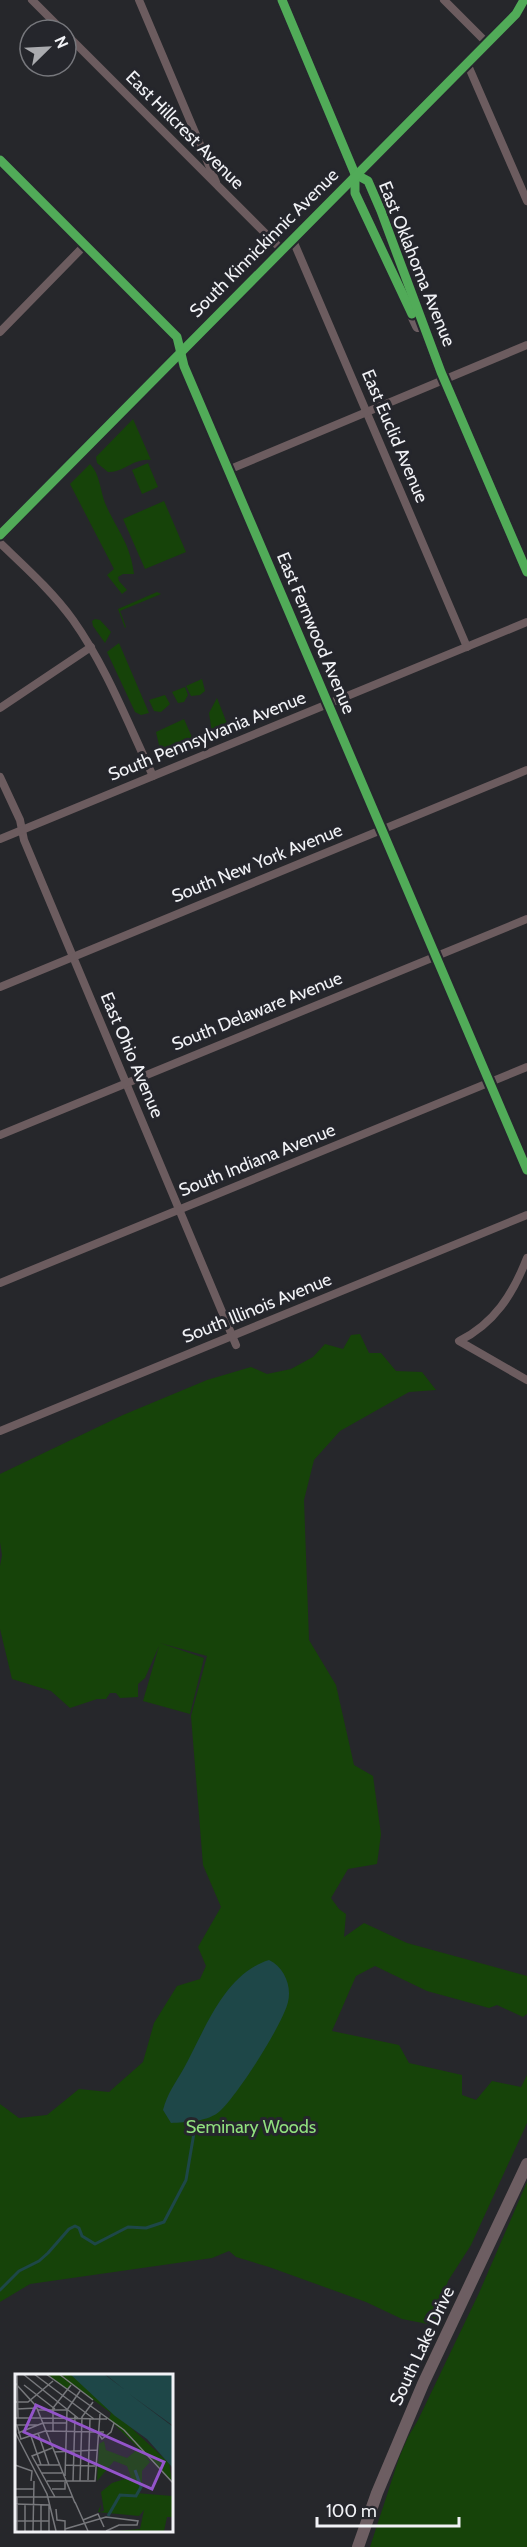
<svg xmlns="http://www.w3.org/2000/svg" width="527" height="2547" font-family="Cabin,sans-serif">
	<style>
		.green { fill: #164309 }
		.water { fill: #1e4748 }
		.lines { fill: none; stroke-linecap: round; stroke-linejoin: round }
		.stream { stroke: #1e4748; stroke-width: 3 }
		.street { stroke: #6c5c5f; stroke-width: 8 }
		.secondary { stroke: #6d5e62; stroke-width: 12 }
		.cycleway-casing { stroke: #25262c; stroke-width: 13 }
		.cycleway { stroke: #51ab58; stroke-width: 9 }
		.labels { text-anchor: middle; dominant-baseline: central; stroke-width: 6; stroke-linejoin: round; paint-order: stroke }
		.street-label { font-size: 18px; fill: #f1f2f6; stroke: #25262c }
		.park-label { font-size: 18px; fill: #91e17f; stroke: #25262c }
		.inset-river { fill: none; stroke: #1e4748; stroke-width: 3 }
		.inset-road { fill: none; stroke: #77787c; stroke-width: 1.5 }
		.view { fill: #9354ca; fill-opacity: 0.15; stroke: #9354ca; stroke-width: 3 }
		.inset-edge { fill: none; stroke: #f1f2f6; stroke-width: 3 }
	</style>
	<rect width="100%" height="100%" fill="#26272b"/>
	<!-- green -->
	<g class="green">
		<path d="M133,419L151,460C133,458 124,473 108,472L97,463L96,457Z"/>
		<polygon points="148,463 158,487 142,494 132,470"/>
		<path d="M90,464C100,474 100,490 105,503C117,531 130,542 134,574H123L118,577L119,581L127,590L122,594L107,575L114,569L70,484Z"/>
		<polygon points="164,501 186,552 145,569 123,519"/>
		<polygon points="157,592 161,594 120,611 126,627 125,628 118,609"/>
		<polygon points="95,619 100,620 111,632 105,643 93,626 92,621"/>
		<polygon points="119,643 149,713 141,715 135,712 107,652"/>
		<polygon points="202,679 205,691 200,695 191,696 186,686"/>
		<polygon points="185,687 188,695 184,702 178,703 172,692"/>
		<polygon points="165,695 170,704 161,712 154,711 149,700"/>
		<polygon points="217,698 228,726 212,733 209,713"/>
		<polygon points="184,719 195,744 162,758 156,732"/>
		<polygon points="360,1334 369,1353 381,1353 396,1371 422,1372 436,1390 409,1392 340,1431 314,1460 304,1500 309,1640 336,1685 354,1765 373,1776 381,1834 377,1864 348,1869 331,1898 339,1909 346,1914 344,1937 364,1923 407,1943 527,1976 527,2014 523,2017 497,2005 489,2008 427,1991 375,1966 356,1976 332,2031 399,2045 409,2063 462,2075 462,2095 476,2100 492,2081 521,2087 527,2075 527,2123 471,2245 448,2281 433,2325 402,2319 366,2302 269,2267 236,2257 229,2251 212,2258 30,2284 0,2302 0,2104 19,2118 47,2115 79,2089 109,2092 143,2062 154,2023 177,1986 200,1979 206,1966 198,1947 221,1907 203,1865 191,1716 207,1656 160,1643 204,1658 190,1714 143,1701 159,1646 145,1678 138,1684 138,1697 120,1698 116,1693 110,1693 106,1699 97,1699 70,1708 51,1691 12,1679 0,1629 0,1566 2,1555 0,1542 0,1474 123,1415 207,1380 251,1367 267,1374 291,1369 313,1357 325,1344 343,1349 351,1335"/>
		<polygon points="527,2182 527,2547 370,2547 399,2458 408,2437 418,2420 479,2293"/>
	</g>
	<!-- water -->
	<path class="water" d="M269,1960C284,1967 292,1986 288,2002C283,2024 237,2096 220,2111C208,2122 186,2122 171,2123L163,2110C167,2094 176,2082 184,2068C205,2030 224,1974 269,1960Z"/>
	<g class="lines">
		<!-- stream -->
		<polyline class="stream" points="0,2290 19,2271 39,2261 48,2253 69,2229 75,2226 79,2228 82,2236 95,2244 128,2227 146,2228 164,2222 186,2180 196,2121"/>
		<!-- street -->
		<g class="street">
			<polyline points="32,0 62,30"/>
			<polyline points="139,0 216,182"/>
			<polyline points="444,0 487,43"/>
			<polyline points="66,34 281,249"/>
			<polyline points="467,63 527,201"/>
			<polyline points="0,160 177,337 184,366 527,1170"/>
			<polyline points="292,238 467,647"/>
			<polyline points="0,332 85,245"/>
			<polyline points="228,470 527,345"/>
			<path d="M0,543C25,567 52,591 73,620C107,668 128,724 153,776"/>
			<polyline points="0,708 91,647"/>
			<polyline points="0,777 20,820 24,840 236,1345"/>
			<polyline points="0,839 527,622"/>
			<polyline points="0,987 527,770"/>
			<polyline points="0,1135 527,919"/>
			<path d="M527,1258C513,1294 494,1324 459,1341L527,1380"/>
			<polyline points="0,1283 527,1067"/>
			<polyline points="0,1431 527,1215"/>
		</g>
		<!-- secondary -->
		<g class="secondary">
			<polyline points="282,0 355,174 355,193 418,326"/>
			<polyline points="355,174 368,181 381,211 441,372 527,572"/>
			<polyline points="0,535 516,14 524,0"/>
			<polyline points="358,2547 377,2493 423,2384 527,2164"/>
		</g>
		<!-- cycleway casing -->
		<g class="cycleway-casing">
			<g id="cycleway">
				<polyline points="282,0 355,174 355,193 412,314"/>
				<polyline points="0,160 177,337 184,366 527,1170"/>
				<polyline points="355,174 368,181 381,211 441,372 527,572"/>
				<polyline points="0,535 516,14 524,0"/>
			</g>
		</g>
		<!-- cycleway -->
		<use href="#cycleway" class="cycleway"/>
	</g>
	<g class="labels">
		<!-- street labels -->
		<g class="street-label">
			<text transform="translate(185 130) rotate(45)">East Hillcrest Avenue</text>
			<text transform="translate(264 243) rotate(-45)">South Kinnickinnic Avenue</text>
			<text transform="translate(417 264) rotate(68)">East Oklahoma Avenue</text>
			<text transform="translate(395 436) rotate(67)">East Euclid Avenue</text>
			<text transform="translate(316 633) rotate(67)">East Fernwood Avenue</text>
			<text transform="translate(207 736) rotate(-22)">South Pennsylvania Avenue</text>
			<text transform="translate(257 863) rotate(-22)">South New York Avenue</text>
			<text transform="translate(257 1011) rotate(-22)">South Delaware Avenue</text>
			<text transform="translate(132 1055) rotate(67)">East Ohio Avenue</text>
			<text transform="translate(257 1160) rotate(-22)">South Indiana Avenue</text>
			<text transform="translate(257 1308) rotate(-22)">South Illinois Avenue</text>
			<text transform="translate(422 2346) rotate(-65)">South Lake Drive</text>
		</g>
		<!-- park labels -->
		<g class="park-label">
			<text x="251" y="2127">Seminary Woods</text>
		</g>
	</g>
	<!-- overview -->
	<g transform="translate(15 2374)">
		<rect width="158" height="158" fill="#26272b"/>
		<path d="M32,0H55L83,23L154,89L157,108L94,45L96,39L57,10L52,15ZM89,67L91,76L112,84L124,74L135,88L127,97V113L121,119L157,122V143H152L149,157H101L125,155L129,136L124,142L83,138L86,130L85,138L89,137L86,118L97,109L116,103L112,92L99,87L82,107L84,70Z" fill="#164309"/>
		<path d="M55,0H89L110,16L90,0H157V51L113,19L157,52V93L132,65L100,42Z" fill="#1e4748"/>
		<path class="inset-river" d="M93,142L105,121L121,122L126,113L120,96"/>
		<path class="inset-road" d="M2,0L3,44M8,0L63,44M19,0L79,45M31,0L109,56L158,109M44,0L78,26M0,9L21,32L60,129M9,11L40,35M0,28H13L38,7M2,35L22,34M23,36H52L65,17M0,44H26M26,44L92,45M27,49H52M23,51H2L6,65L30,57L89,58M38,57V34L56,11M0,58L32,120L41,157M3,59L28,49M23,59L34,91M83,59L87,65L96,58L99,49M16,62L26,91M37,74L17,82L40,123M39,78L82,76M0,91L17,97L16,107M22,91H44M51,91L80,92M27,99H47M50,102L52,36M73,106L75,44M32,107H80L85,40M58,107L60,42M65,107L67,43L78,28M0,115H19M37,115H50V108M0,123H58M60,128L73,157M0,130L34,131V157M41,135L42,146L50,147V157M68,146L83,140L89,153M0,147H34M50,155L91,143L123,147L122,151H104L91,157M2,157V123M10,157V130M18,157L19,107M26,157V131"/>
		<path class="view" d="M21,31L149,88L137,115L9,58Z"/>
		<rect width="158" height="158" class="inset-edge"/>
	</g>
	<!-- north arrow -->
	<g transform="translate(48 48) rotate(66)"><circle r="28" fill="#25262c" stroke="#77787d" stroke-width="1.5"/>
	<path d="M0-4.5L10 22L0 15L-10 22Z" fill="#aaabaf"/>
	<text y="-9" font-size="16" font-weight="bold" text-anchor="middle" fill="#f1f2f6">N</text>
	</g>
	<!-- scale -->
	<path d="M317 2517v9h142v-9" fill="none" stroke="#f1f2f6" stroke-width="3"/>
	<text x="326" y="2517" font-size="18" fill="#f1f2f6" stroke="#25262c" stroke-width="4.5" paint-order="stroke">100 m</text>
</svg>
